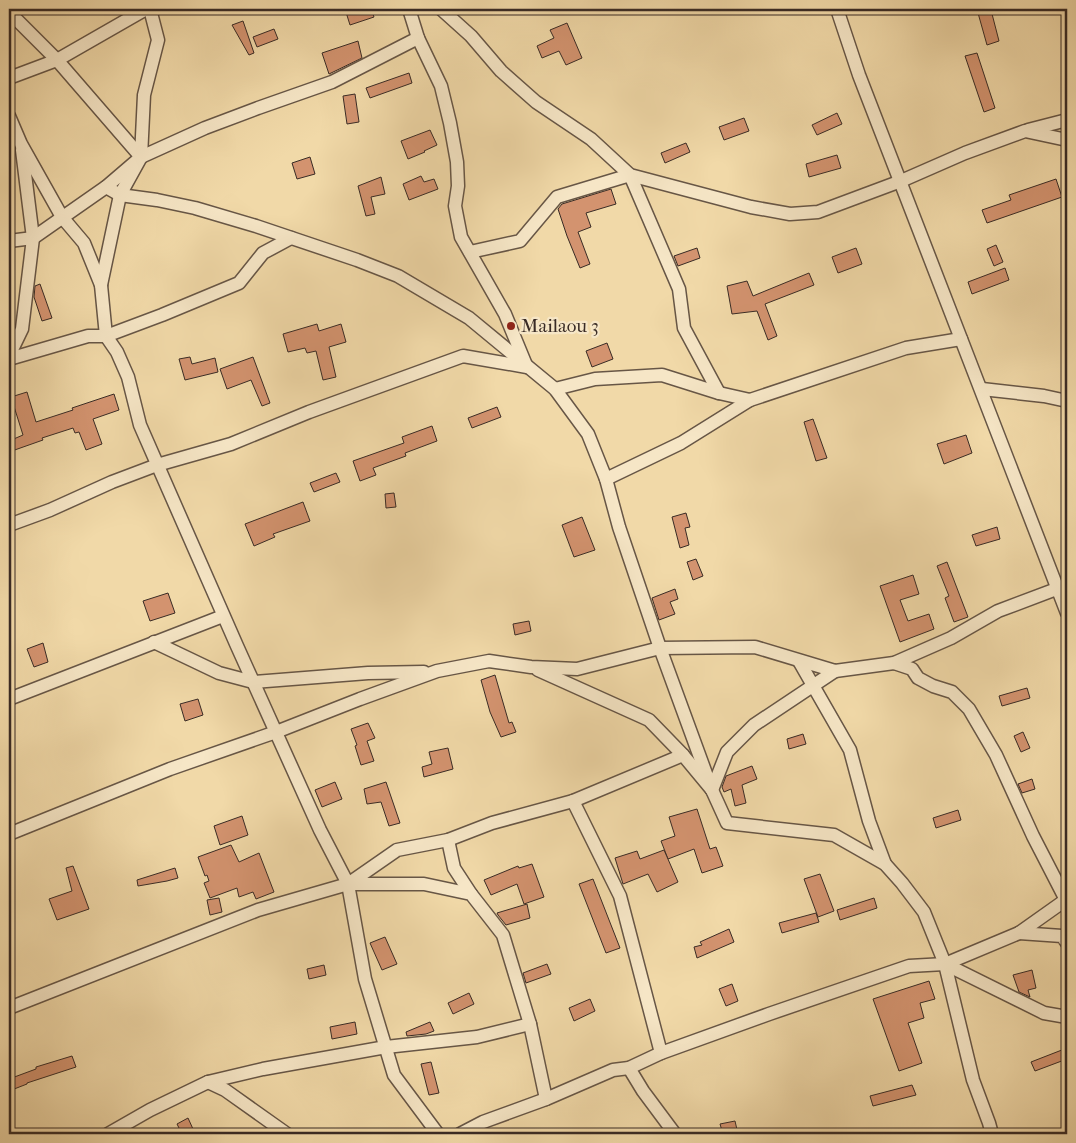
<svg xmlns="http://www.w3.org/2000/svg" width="1076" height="1143" font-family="'IM FELL French Canon',serif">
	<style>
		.building { fill: #d3936f; stroke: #392b25 }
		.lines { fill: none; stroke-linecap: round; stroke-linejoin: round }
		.street-casing { stroke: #675646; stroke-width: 15 }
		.street { stroke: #f6e6c6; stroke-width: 12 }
		.poi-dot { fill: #8f2418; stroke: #f6e6c6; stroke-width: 2 }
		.labels { text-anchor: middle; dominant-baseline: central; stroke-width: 4.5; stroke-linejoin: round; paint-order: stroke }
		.poi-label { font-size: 19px; fill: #392b25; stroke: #f6e6c6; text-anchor: start }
	</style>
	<rect width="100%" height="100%" fill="#f1d9a8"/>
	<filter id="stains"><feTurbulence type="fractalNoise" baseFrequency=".004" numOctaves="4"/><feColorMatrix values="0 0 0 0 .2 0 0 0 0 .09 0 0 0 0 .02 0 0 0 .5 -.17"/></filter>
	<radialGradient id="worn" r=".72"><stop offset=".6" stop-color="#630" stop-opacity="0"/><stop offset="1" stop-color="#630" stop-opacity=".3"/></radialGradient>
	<!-- building -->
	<g class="building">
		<polygon points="345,9 371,9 374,17 350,25"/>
		<polygon points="991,10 999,41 987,45 978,13"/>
		<polygon points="243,21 254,53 249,55 232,25"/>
		<polygon points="567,23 582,58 566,65 559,51 542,58 537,46 554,38 550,30"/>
		<polygon points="274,29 278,39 257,47 253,37"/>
		<polygon points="358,41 362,58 329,74 322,53"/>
		<polygon points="977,53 995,108 984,112 965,56"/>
		<polygon points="409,73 412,83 370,98 366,88"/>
		<polygon points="355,94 359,122 347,124 343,96"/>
		<polygon points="837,113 842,124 817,135 812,125"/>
		<polygon points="744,118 749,131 724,140 719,127"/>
		<polygon points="430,130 437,145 424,151 425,152 408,159 401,141"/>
		<polygon points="686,143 690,152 665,163 661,153"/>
		<polygon points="837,155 841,168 809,177 806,164"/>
		<polygon points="310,157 315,174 297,179 292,163"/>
		<polygon points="421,176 424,182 434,179 438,189 409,200 403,184"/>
		<polygon points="381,177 385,194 371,197 375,214 366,216 358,186"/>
		<polygon points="1056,179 1062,197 987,223 982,210 1011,200 1009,195"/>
		<polygon points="611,189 616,204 586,213 591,227 578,232 590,264 580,268 567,236 558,209 562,204"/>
		<polygon points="996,245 1003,262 994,266 987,249"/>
		<polygon points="697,248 700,258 678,266 674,256"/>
		<polygon points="856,248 862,264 838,273 832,257"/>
		<polygon points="1005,268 1009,280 972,294 968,282"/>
		<polygon points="809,273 814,285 765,304 777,336 768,340 757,311 732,314 727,286 747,281 753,296"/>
		<polygon points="40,284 52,318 42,321 34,297 35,286"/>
		<polygon points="317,324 319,331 341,324 346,342 329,347 336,377 323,380 316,351 307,353 305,348 288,352 283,334"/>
		<polygon points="607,343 613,359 592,367 586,351"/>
		<polygon points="190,357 192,364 215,358 218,372 185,380 179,359"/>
		<polygon points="253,357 270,403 262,406 251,380 227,389 220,369"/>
		<polygon points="27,392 36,422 73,410 72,408 114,394 119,410 93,419 102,444 86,450 79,432 75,433 73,428 42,438 43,440 9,452 9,441 23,435 11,397"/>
		<polygon points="497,407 501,417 472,428 468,418"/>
		<polygon points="813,419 827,458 816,461 804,422"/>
		<polygon points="432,426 437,441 405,453 406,456 373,468 376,475 360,481 353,461 404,443 402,437"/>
		<polygon points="966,435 972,453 944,464 937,444"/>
		<polygon points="336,473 340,482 314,492 310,483"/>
		<polygon points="394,493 396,507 386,508 385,494"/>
		<polygon points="303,502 310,521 273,534 275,537 254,546 245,524"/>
		<polygon points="686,513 690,527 685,528 689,545 680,548 672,517"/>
		<polygon points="582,517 595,550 574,557 562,525"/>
		<polygon points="997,527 1000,539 976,546 972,535"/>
		<polygon points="696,559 703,576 693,580 687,562"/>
		<polygon points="947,562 968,617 954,622 945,598 949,596 937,566"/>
		<polygon points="913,575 919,594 900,600 908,621 929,614 934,629 900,642 880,586"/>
		<polygon points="675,589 678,599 670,602 675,614 659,620 652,598"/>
		<polygon points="168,593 175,613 150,621 143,601"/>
		<polygon points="529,621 531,631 515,635 513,624"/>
		<polygon points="43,643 48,662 34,667 27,649"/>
		<polygon points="495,675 509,723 512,722 516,732 501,737 490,712 481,680"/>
		<polygon points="1027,688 1030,698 1002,706 999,696"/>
		<polygon points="198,699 203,715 185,721 180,704"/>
		<polygon points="368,723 375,738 367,741 374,761 361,765 355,746 357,745 351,729"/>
		<polygon points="1023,732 1030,748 1021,752 1014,736"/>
		<polygon points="803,734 806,744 789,749 787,739"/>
		<polygon points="448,748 453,769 424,777 422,767 432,764 429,752"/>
		<polygon points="752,766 757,779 742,785 746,803 735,806 731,789 724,792 722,787 726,776"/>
		<polygon points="1032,779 1035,789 1022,793 1018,784"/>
		<polygon points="335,782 342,799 322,807 315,790"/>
		<polygon points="386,782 400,823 389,826 381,802 367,804 364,789"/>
		<polygon points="697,809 710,849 716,847 723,866 702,873 694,849 668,859 661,841 675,836 669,817"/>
		<polygon points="958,810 961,820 936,828 933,818"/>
		<polygon points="242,816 248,835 220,845 214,826"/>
		<polygon points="231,845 239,862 259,853 274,892 256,899 253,892 239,897 237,888 210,898 204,883 209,881 207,875 205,876 198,857"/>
		<polygon points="664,850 678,882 657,892 648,874 623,884 615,858 637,851 640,859"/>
		<polygon points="532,864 544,897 524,904 517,884 491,895 484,880 518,866 519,868"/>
		<polygon points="73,866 89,909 57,920 49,899 72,891 66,868"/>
		<polygon points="175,868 178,878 167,881 138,886 137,880"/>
		<polygon points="820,874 834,911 818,917 804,879"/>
		<polygon points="593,879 620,948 606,953 579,884"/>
		<polygon points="219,898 222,912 210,915 207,900"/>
		<polygon points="874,898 877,908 840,920 837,910"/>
		<polygon points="527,904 530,918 506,925 498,915 497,913"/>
		<polygon points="816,913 819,922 782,933 779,923"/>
		<polygon points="729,929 734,942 697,958 694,947 702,945 700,942"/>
		<polygon points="385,937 397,964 382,970 370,943"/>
		<polygon points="547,964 551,974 526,983 523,973"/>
		<polygon points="324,965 326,975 309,979 307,969"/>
		<polygon points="1032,970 1036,988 1028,990 1030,997 1019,992 1013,975"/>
		<polygon points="929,981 935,999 920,1003 924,1018 908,1023 922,1063 899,1071 873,999"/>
		<polygon points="732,984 738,1001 726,1006 719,989"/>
		<polygon points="469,993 474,1004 453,1014 448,1003"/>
		<polygon points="590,999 595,1011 574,1021 569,1008"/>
		<polygon points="355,1022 357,1034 332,1039 330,1027"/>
		<polygon points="430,1022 434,1031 426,1034 407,1036 406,1032"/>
		<polygon points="1067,1048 1067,1059 1035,1071 1031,1062"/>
		<polygon points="72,1056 76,1067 27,1083 27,1084 9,1091 9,1079 36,1069 36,1067"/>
		<polygon points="431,1062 439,1093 429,1095 421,1064"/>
		<polygon points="912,1085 916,1095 873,1106 870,1096"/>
		<polygon points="188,1118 193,1129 182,1134 177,1124"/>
		<polygon points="735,1121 738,1134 723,1134 720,1124"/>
	</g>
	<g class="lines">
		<!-- street casing -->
		<g class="street-casing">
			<g id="street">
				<polyline points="409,9 418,38 441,86 450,123 457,162 458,186 455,206 461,237 505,314 526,365"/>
				<polyline points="441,9 471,36 501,71 536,102 591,139 630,175 751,207 790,214 818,212 901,181 965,153 1025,131 1067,140"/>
				<polyline points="837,9 859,75 1067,613"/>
				<polyline points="9,12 57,60 141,157"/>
				<polyline points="9,78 57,60 146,9"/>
				<polyline points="9,116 21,144 62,217 84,243 101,285 106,336 117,352 128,377 140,425 237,646 320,830 348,884 365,979 394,1075 438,1134"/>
				<polyline points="1028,130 1067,120"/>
				<polyline points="106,187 120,195 157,200 195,208 256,226 357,260 398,276 469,318 555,389 588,434 606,479 619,527 660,648 712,790"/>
				<polyline points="9,241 33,238 106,187 141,157 205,128 258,108 332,82 418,38"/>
				<polyline points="470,252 520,241 557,197 630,175 679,289 684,328 719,393"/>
				<polyline points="101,285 120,195 141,157 144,95 158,40 150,9"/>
				<polyline points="9,356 22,329 33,238 22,150"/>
				<polyline points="9,359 88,336 106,336 162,315 239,283 263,253 291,238"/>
				<polyline points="555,389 595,379 662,375 719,393 750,400"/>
				<polyline points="982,389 1044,396 1067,401"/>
				<polyline points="606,479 681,443 750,400 906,348 961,339"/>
				<polyline points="9,525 50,510 112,482 157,465 231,444 309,412 463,356 527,367"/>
				<polyline points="154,642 219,673 253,682 368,673 424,672"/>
				<polyline points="799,661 850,750 869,821 885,864"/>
				<polyline points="894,663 912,669 918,678 933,686 952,692 969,709 996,755 1033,836 1066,900"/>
				<polyline points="538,670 649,720 683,755 712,790 727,823 834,835 885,864 902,883 924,912 945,964 973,1080 989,1123 992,1134"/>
				<polyline points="9,699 223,616"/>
				<polyline points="712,790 727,752 754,725 835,671"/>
				<polyline points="573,801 620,896 661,1053"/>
				<polyline points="9,834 170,769 276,732 360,699 437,671 489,661 531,667 577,669 660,648 755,647 835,671 894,663 951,638 998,611 1067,585"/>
				<polyline points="448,840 454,868 471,894"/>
				<polyline points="348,884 397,850 448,840 492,823 573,801 683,755"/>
				<polyline points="1019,933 1062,936 1067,943"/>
				<polyline points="945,964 1044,1013 1067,1017"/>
				<polyline points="9,1008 258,910 348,884 424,884 471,894 503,935 530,1024 546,1099"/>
				<polyline points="629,1068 643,1091 675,1134"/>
				<polyline points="208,1082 225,1090 287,1134"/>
				<polyline points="108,1134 150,1110 208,1082 263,1069 386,1047 477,1037 530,1024"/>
				<polyline points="460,1134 483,1122 546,1099 613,1070 629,1068 661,1053 769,1014 909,966 945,964 1019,933 1067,899"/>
			</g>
		</g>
		<!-- street -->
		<use href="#street" class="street"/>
	</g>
	<!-- markers -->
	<circle class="poi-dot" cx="511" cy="326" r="5"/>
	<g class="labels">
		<!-- poi labels -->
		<g class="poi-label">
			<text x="521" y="326">Mailaou 3</text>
		</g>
	</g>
	<!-- margin -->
	<rect width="1076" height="1143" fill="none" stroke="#f1d9a8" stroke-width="30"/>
	<rect x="10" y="10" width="1056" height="1123" fill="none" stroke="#392b25" stroke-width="2.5"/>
	<rect x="15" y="15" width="1046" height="1113" fill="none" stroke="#392b25"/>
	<rect width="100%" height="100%" filter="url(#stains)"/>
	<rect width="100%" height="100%" fill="url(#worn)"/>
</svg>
